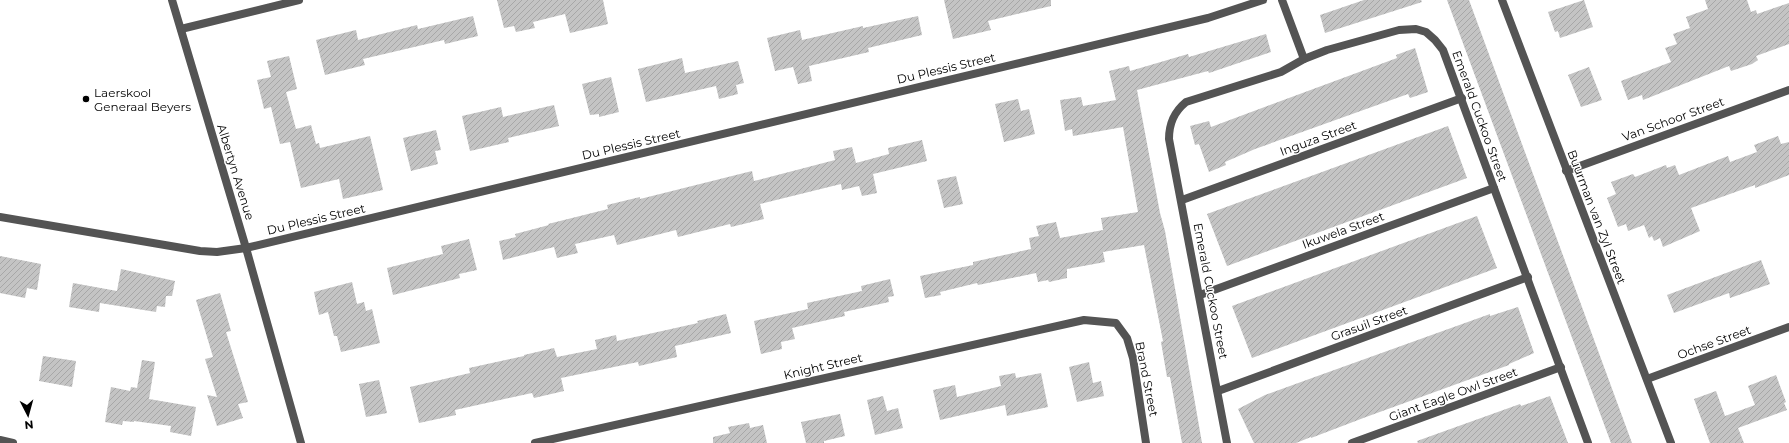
<svg xmlns="http://www.w3.org/2000/svg" width="1789" height="443" font-family="Montserrat,sans-serif">
	<style>
		.building { fill: url(#building-hatch) }
		.lines { fill: none; stroke-linecap: round; stroke-linejoin: round }
		.minor { stroke: #545454; stroke-width: 8 }
		.poi-dot { fill: #000; stroke: #fff; stroke-width: 1.5 }
		.labels { text-anchor: middle; dominant-baseline: central; stroke-width: 3; stroke-linejoin: round; paint-order: stroke }
		.street-label { font-size: 12px; fill: #000; stroke: #fff }
		.poi-label { font-size: 12px; fill: #000; stroke: #fff; text-anchor: start }
	</style>
	<defs>
		<pattern id="building-hatch" width="6" height="6" patternUnits="userSpaceOnUse"><rect width="6" height="6" fill="#c4c4c4"/><path d="M-1 1l2-2M0 6l6-6M5 7l2-2" fill="none" stroke="#a7a7a7"/></pattern>
	</defs>
	<rect width="100%" height="100%" fill="#fff"/>
	<!-- building -->
	<g class="building">
		<polygon points="497,0 603,0 608,24 570,33 565,14 533,22 535,28 516,32 514,26 504,28"/>
		<polygon points="944,0 1051,0 1051,6 988,21 991,30 953,39"/>
		<polygon points="1364,0 1421,0 1422,2 1325,33 1320,15"/>
		<polygon points="1447,0 1469,0 1632,443 1611,443"/>
		<polygon points="1584,0 1593,27 1560,38 1558,31 1555,32 1548,12"/>
		<polygon points="1705,0 1747,0 1751,12 1756,10 1757,14 1789,3 1789,44 1756,56 1758,60 1752,64 1731,71 1729,66 1643,100 1642,95 1628,100 1621,81 1671,62 1665,48 1677,44 1673,34 1690,28 1686,17 1708,9"/>
		<polygon points="473,16 478,36 445,44 444,40 363,59 365,65 325,75 316,40 356,30 358,40 417,25 418,29"/>
		<polygon points="918,16 922,35 868,48 869,52 809,66 812,81 798,84 793,67 775,71 767,38 800,30 802,40 863,26 863,28"/>
		<polygon points="1266,34 1271,52 1209,73 1208,71 1137,90 1160,213 1165,231 1202,443 1182,443 1170,377 1167,377 1161,342 1163,341 1144,245 1103,252 1105,262 1067,269 1067,278 1049,282 1048,280 1038,282 1036,273 978,285 977,283 940,292 941,295 925,298 920,276 973,265 973,262 1031,249 1029,238 1039,236 1036,226 1056,222 1060,238 1103,230 1101,218 1138,212 1123,127 1073,136 1072,129 1065,131 1060,100 1081,97 1083,106 1116,100 1109,71 1129,66 1130,71 1188,54 1189,57"/>
		<polygon points="1415,48 1428,92 1410,98 1408,94 1255,149 1225,162 1226,165 1209,172 1199,144 1195,145 1190,126 1209,121 1211,127 1397,58 1396,55"/>
		<polygon points="289,56 297,89 286,92 296,129 311,125 316,144 319,143 320,148 370,136 383,190 343,199 339,179 301,188 290,142 280,144 271,107 264,109 257,80 271,77 267,61"/>
		<polygon points="682,58 685,73 738,61 744,83 736,85 738,94 719,99 716,86 646,102 638,69"/>
		<polygon points="1589,67 1602,100 1581,107 1568,75"/>
		<polygon points="611,77 619,112 599,117 599,114 590,115 582,84"/>
		<polygon points="1018,99 1021,111 1029,109 1035,134 1004,142 995,104"/>
		<polygon points="554,105 559,126 508,138 509,142 470,151 462,116 501,107 503,117"/>
		<polygon points="1448,126 1467,178 1227,266 1207,214"/>
		<polygon points="436,130 441,150 435,151 438,164 411,171 403,138"/>
		<polygon points="1778,136 1781,144 1789,142 1789,175 1755,188 1755,185 1691,208 1700,231 1663,247 1660,238 1654,241 1652,236 1649,238 1644,225 1628,231 1626,224 1618,227 1607,198 1616,194 1611,182 1633,174 1635,177 1666,165 1667,168 1675,165 1679,175 1728,156 1730,162 1757,152 1754,145"/>
		<polygon points="922,140 927,161 873,174 877,193 862,196 859,186 842,190 841,184 760,204 764,219 731,227 730,224 678,237 676,230 617,245 614,235 575,244 578,253 557,258 554,247 503,260 499,241 516,237 515,234 549,225 548,224 608,209 607,205 640,197 640,199 752,171 754,181 835,160 833,151 852,147 856,163 889,154 888,148"/>
		<polygon points="956,176 963,204 944,208 937,180"/>
		<polygon points="1477,216 1497,268 1252,358 1232,306"/>
		<polygon points="469,239 477,270 459,274 460,278 393,295 387,268 443,254 441,246"/>
		<polygon points="0,256 41,264 37,290 27,288 25,298 0,293"/>
		<polygon points="1761,260 1770,284 1730,298 1729,293 1674,313 1667,295"/>
		<polygon points="121,269 175,281 172,296 166,296 165,307 157,306 156,312 100,303 99,312 69,307 73,283 117,291"/>
		<polygon points="890,279 894,296 888,297 889,302 844,312 845,316 792,328 795,339 781,342 782,349 761,354 754,321 808,309 807,303 862,291 861,286"/>
		<polygon points="352,282 357,304 364,302 366,311 372,309 380,343 341,352 337,336 334,336 328,312 319,315 314,292"/>
		<polygon points="220,293 231,331 226,332 248,402 238,404 243,418 217,426 207,395 217,397 205,359 213,357 196,300"/>
		<polygon points="1518,307 1534,353 1509,364 1509,365 1366,417 1311,438 1311,437 1296,443 1254,443 1238,409 1265,395 1312,378 1490,314 1490,316"/>
		<polygon points="726,314 731,333 675,346 677,357 639,366 638,362 561,378 564,391 534,398 532,393 455,410 456,415 419,423 410,387 470,373 469,368 524,356 524,355 554,348 557,357 597,349 595,340 616,335 617,341 698,323 697,321"/>
		<polygon points="43,356 76,361 72,387 39,381"/>
		<polygon points="142,360 155,362 149,399 196,407 191,436 170,432 171,426 134,421 134,422 123,421 122,425 105,422 111,387 130,391 131,387 137,388"/>
		<polygon points="1089,362 1093,383 1101,381 1104,396 1077,402 1069,367"/>
		<polygon points="1015,373 1016,378 1041,373 1048,407 1007,416 1005,405 940,420 933,390 955,385 957,397 1001,386 999,376"/>
		<polygon points="1776,375 1786,402 1784,403 1787,410 1738,428 1744,443 1710,443 1694,399 1716,391 1725,416 1755,405 1748,386"/>
		<polygon points="379,380 387,413 366,417 359,384"/>
		<polygon points="883,396 887,411 898,408 903,428 875,435 867,400"/>
		<polygon points="1550,396 1568,443 1418,443 1417,441 1520,404 1521,406"/>
		<polygon points="840,414 845,436 824,441 824,443 806,443 801,422"/>
		<polygon points="749,423 750,428 763,425 767,443 713,443 713,437 730,433 728,427"/>
	</g>
	<g class="lines">
		<!-- minor -->
		<g class="minor">
			<polyline points="172,0 246,248 301,443"/>
			<polyline points="1282,0 1304,59"/>
			<polyline points="1502,0 1671,443"/>
			<polyline points="181,29 299,0"/>
			<polyline points="1566,171 1789,90"/>
			<polyline points="1182,200 1462,98"/>
			<polyline points="0,217 200,251 217,252 246,248 1208,18 1263,0"/>
			<polyline points="1200,295 1494,188"/>
			<polyline points="1647,379 1789,327"/>
			<polyline points="1218,391 1528,277"/>
			<polyline points="0,440 13,443"/>
			<polyline points="535,443 1084,320 1116,323 1127,338 1133,358 1146,443"/>
			<path d="M1227,443L1169,139C1169,123 1174,112 1186,102L1281,72L1304,59L1327,50L1399,30L1416,29L1426,32L1435,40L1443,50L1588,443"/>
			<polyline points="1352,443 1561,367"/>
		</g>
	</g>
	<!-- markers -->
	<circle class="poi-dot" cx="86" cy="99" r="4"/>
	<g class="labels">
		<!-- street labels -->
		<g class="street-label">
			<text transform="translate(946 68) rotate(-13)">Du Plessis Street</text>
			<text transform="translate(1480 116) rotate(70)">Emerald Cuckoo Street</text>
			<text transform="translate(1673 119) rotate(-20)">Van Schoor Street</text>
			<text transform="translate(1318 138) rotate(-20)">Inguza Street</text>
			<text transform="translate(631 144) rotate(-13)">Du Plessis Street</text>
			<text transform="translate(236 172) rotate(73)">Albertyn Avenue</text>
			<text transform="translate(1597 217) rotate(69)">Buurman van Zyl Street</text>
			<text transform="translate(316 219) rotate(-13)">Du Plessis Street</text>
			<text transform="translate(1343 230) rotate(-20)">Ikuwela Street</text>
			<text transform="translate(1211 291) rotate(79)">Emerald Cuckoo Street</text>
			<text transform="translate(1369 323) rotate(-20)">Grasuil Street</text>
			<text transform="translate(1714 342) rotate(-20)">Ochse Street</text>
			<text transform="translate(823 366) rotate(-13)">Knight Street</text>
			<text transform="translate(1147 379) rotate(79)">Brand Street</text>
			<text transform="translate(1453 394) rotate(-20)">Giant Eagle Owl Street</text>
		</g>
		<!-- poi labels -->
		<g class="poi-label">
			<text x="94" y="92">Laerskool<tspan x="94" dy="14">Generaal Beyers</tspan></text>
		</g>
	</g>
	<!-- north arrow -->
	<g transform="translate(28 415) rotate(174)" stroke="#ffffff" stroke-width="3" paint-order="stroke">
	<path d="M0-3L7 15L0 10L-7 15Z" fill="#000000"/>
	<text y="-6" font-size="11" font-weight="bold" text-anchor="middle" fill="#000000">N</text>
	</g>
</svg>
